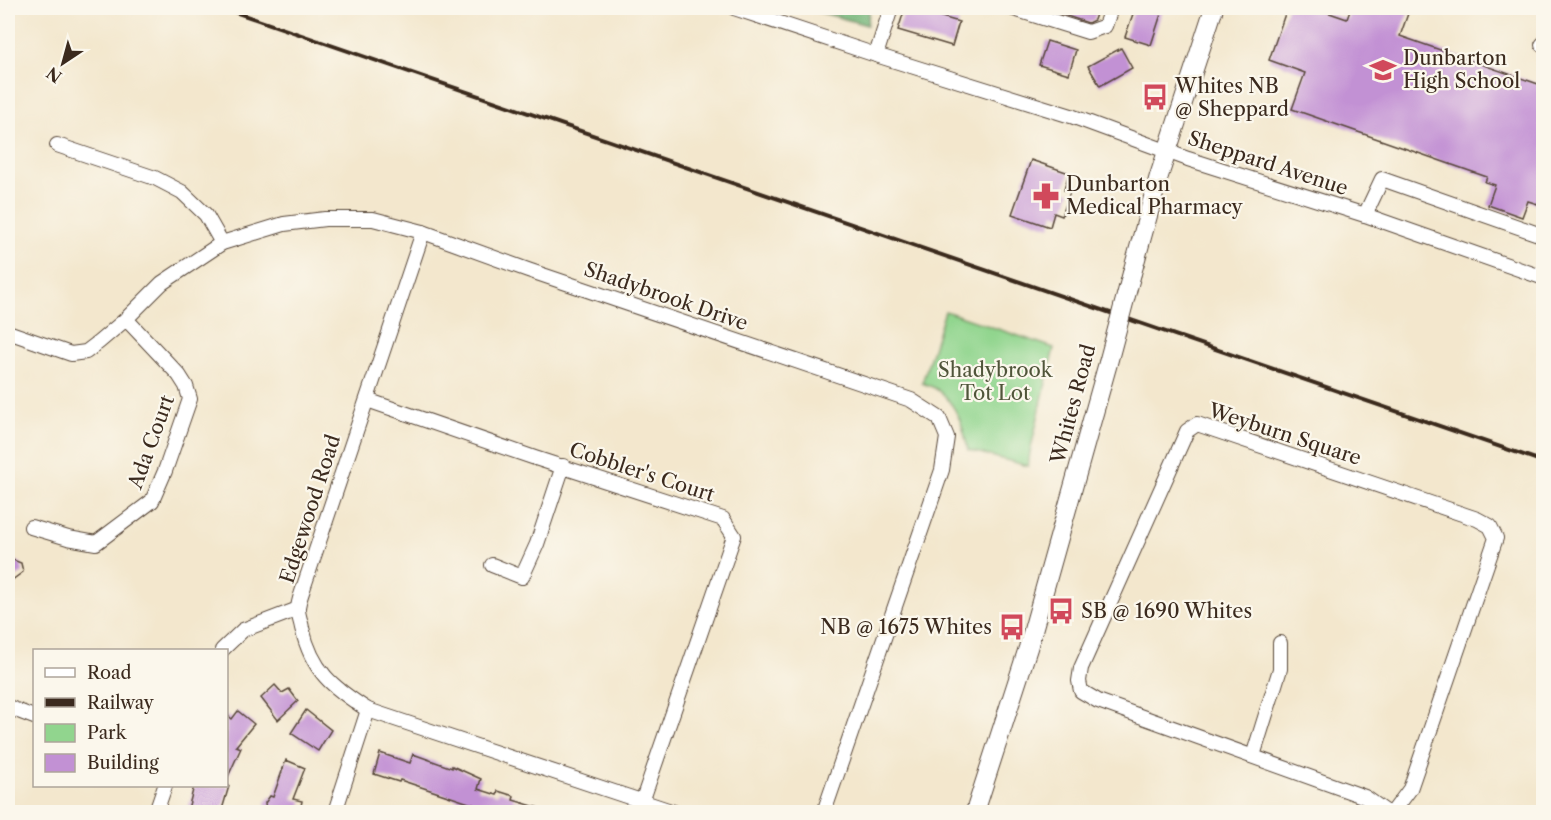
<svg xmlns="http://www.w3.org/2000/svg" width="1551" height="820" font-family="'Libre Caslon Text',serif">
	<style>
		.green { fill: #91d58e; stroke: #668056; stroke-width: 1.5 }
		.forest { fill: #74b679; stroke: #58704c; stroke-width: 1.5 }
		.building { fill: #c291d4 }
		.lines { fill: none; stroke-linecap: round; stroke-linejoin: round }
		.minor-casing { stroke: #574638; stroke-width: 16 }
		.major-casing { stroke: #574638; stroke-width: 20 }
		.minor { stroke: #fff; stroke-width: 14 }
		.major { stroke: #fff; stroke-width: 18 }
		.rail { stroke: #3b2a1e; stroke-width: 4 }
		.major-bridge-casing { stroke: #574638; stroke-width: 20; stroke-linecap: butt }
		.major-bridge { stroke: #fff; stroke-width: 18 }
		.labels { text-anchor: middle; dominant-baseline: central; stroke-width: 4.5; stroke-linejoin: round; paint-order: stroke }
		.poi-label { font-size: 20px; fill: #3b2a1e; stroke: #fbf7ec; text-anchor: start }
		.street-label { font-size: 20px; fill: #3b2a1e; stroke: #fbf7ec }
		.park-label { font-size: 20px; fill: #50553a; stroke: #fbf7ec }
	</style>
	<rect width="100%" height="100%" fill="#fbf7ec"/>
	<filter id="ink" filterUnits="userSpaceOnUse"><feTurbulence type="fractalNoise" baseFrequency=".0167" numOctaves="2"/><feDisplacementMap in="SourceGraphic" scale="12" xChannelSelector="R" yChannelSelector="G"/><feConvolveMatrix kernelMatrix="1 2 1 2 8 2 1 2 1" color-interpolation-filters="sRGB"/></filter>
	<filter id="wash" filterUnits="userSpaceOnUse"><feTurbulence type="fractalNoise" baseFrequency=".008" numOctaves="4" result="noise"/><feDisplacementMap in="SourceGraphic" scale="24" xChannelSelector="R" yChannelSelector="G"/><feGaussianBlur stdDeviation="1.35" result="paint"/><feColorMatrix in="noise" values="0 0 0 0 0 0 0 0 0 0 0 0 0 0 0 0 0 1.4 0 .05"/><feComposite in="paint" operator="in"/></filter>
	<g filter="url(#wash)">
		<rect width="100%" height="100%" fill="#f3e7cd"/>
		<!-- green -->
		<path class="green" d="M945,311L1054,348L1030,452L1028,466L968,450C964,429 958,406 939,391C935,387 927,385 922,383Z"/>
		<!-- forest -->
		<polygon class="forest" points="804,8 870,8 867,25"/>
		<g id="blocks">
			<!-- building -->
			<g class="building">
				<polygon points="905,8 911,8 959,22 952,46 898,30"/>
				<polygon points="1047,8 1098,8 1094,20 1088,23 1046,9"/>
				<polygon points="1135,8 1163,8 1151,45 1125,37"/>
				<polygon points="1287,8 1315,8 1347,19 1351,8 1410,8 1400,36 1544,86 1544,206 1528,201 1522,217 1488,205 1495,185 1485,182 1487,177 1292,109 1305,73 1269,60"/>
				<polygon points="1047,41 1076,50 1069,74 1039,65"/>
				<polygon points="1121,48 1132,68 1100,86 1088,66"/>
				<polygon points="1031,160 1069,173 1064,190 1070,192 1062,216 1054,213 1050,227 1012,214"/>
				<polygon points="8,558 21,563 23,572 8,583"/>
				<polygon points="275,685 282,693 289,689 298,701 278,720 261,698"/>
				<polygon points="306,710 331,730 318,751 291,733"/>
				<polygon points="238,711 254,724 236,746 241,748 226,781 226,714 232,719"/>
				<polygon points="380,753 410,763 413,754 452,768 452,766 481,779 478,789 497,795 498,791 514,796 513,800 546,810 545,813 479,813 481,807 400,780 399,782 374,774"/>
				<polygon points="286,760 305,768 293,799 302,801 300,811 288,809 285,813 270,813 266,810 265,803 270,796 273,797"/>
				<polygon points="194,786 229,786 221,813 187,813"/>
			</g>
		</g>
	</g>
	<g filter="url(#ink)">
		<use href="#blocks" fill-opacity="0" stroke="#574638" stroke-width="1.5"/>
		<g class="lines">
			<!-- minor casing -->
			<g class="minor-casing">
				<g id="minor">
					<polyline points="734,8 876,55 1071,116 1188,159 1365,215 1544,278"/>
					<polyline points="1011,8 1088,32 1105,26 1111,8"/>
					<polyline points="1542,45 1544,43"/>
					<polyline points="876,55 891,8"/>
					<polyline points="57,145 155,178 182,192 206,215 222,243"/>
					<polyline points="1365,215 1382,179 1544,236"/>
					<path d="M423,232L304,586C302,593 298,602 298,609C298,615 301,622 302,628C312,671 332,687 368,710L674,812"/>
					<polyline points="8,332 71,354 86,352 99,342 126,319 162,283 222,243 284,224 325,219 373,219 423,232 528,270 911,400 939,418 947,437 942,470 824,812"/>
					<polyline points="367,400 535,458 723,519 734,536 642,802"/>
					<polyline points="31,527 68,538 96,543 152,501 165,471 190,399 186,386 179,375 126,319"/>
					<polyline points="492,565 522,577 537,544 563,466"/>
					<polyline points="222,650 243,630 298,609"/>
					<polyline points="8,707 34,717"/>
					<polyline points="1253,756 1280,669 1280,643"/>
					<polyline points="156,812 165,786"/>
					<polyline points="335,812 368,710"/>
					<polyline points="1386,812 1365,797 1098,701 1081,691 1079,681 1081,668 1187,431 1197,424 1477,519 1490,526 1496,538 1410,789 1393,812"/>
				</g>
			</g>
			<!-- major casing -->
			<g class="major-casing">
				<g id="major">
					<polyline points="1132,273 1159,176 1214,8"/>
					<polyline points="975,812 1028,648 1108,363"/>
				</g>
			</g>
			<!-- minor -->
			<use href="#minor" class="minor"/>
			<!-- major -->
			<use href="#major" class="major"/>
			<!-- rail -->
			<polyline class="rail" points="223,8 1544,462"/>
			<!-- major-bridge casing -->
			<g class="major-bridge-casing">
				<polyline id="major-bridge" points="1108,363 1132,273"/>
			</g>
			<!-- major-bridge -->
			<use href="#major-bridge" class="major-bridge"/>
		</g>
	</g>
	<!-- icons -->
	<defs>
		<g id="school-bare" transform="scale(2.07)"><path d="M0-5L7-2L0 1L-7-2ZM-4 1L0 2.5L4 1V4Q0 6-4 4Z" fill="#d1495b" stroke="#fbf7ec" stroke-width="2.5" paint-order="stroke"/></g>
		<g id="bus-bare" transform="scale(2.07)"><path d="M-5-6H5V4H4V6H2V4H-2V6H-4V4H-5ZM-3.5-4V0h7V-4ZM-3.5 1.2v1.5H-2V1.2ZM2 1.2v1.5H3.5V1.2Z" fill="#d1495b" stroke="#fbf7ec" stroke-width="2.5" paint-order="stroke"/></g>
		<g id="pharmacy-bare" transform="scale(2.07)"><path d="M-2-6h4v4h4v4h-4v4h-4v-4h-4v-4h4Z" fill="#d1495b" stroke="#fbf7ec" stroke-width="2.5" paint-order="stroke"/></g>
	</defs>
	<g fill-rule="evenodd">
		<use href="#school-bare" x="1383" y="70"/>
		<use href="#bus-bare" x="1155" y="97"/>
		<use href="#pharmacy-bare" x="1046" y="196"/>
		<use href="#bus-bare" x="1061" y="611"/>
		<use href="#bus-bare" x="1012" y="627"/>
	</g>
	<g class="labels">
		<!-- poi labels -->
		<g class="poi-label">
			<text x="1403" y="58">Dunbarton<tspan x="1403" dy="23">High School</tspan></text>
			<text x="1175" y="86">Whites NB<tspan x="1175" dy="23">@ Sheppard</tspan></text>
			<text x="1066" y="184">Dunbarton<tspan x="1066" dy="23">Medical Pharmacy</tspan></text>
			<text x="1081" y="611">SB @ 1690 Whites</text>
			<text x="992" y="627" text-anchor="end">NB @ 1675 Whites</text>
		</g>
		<!-- street labels -->
		<g class="street-label">
			<text transform="translate(1268 163) rotate(18)">Sheppard Avenue</text>
			<text transform="translate(666 296) rotate(19)">Shadybrook Drive</text>
			<text transform="translate(1073 404) rotate(-75)">Whites Road</text>
			<text transform="translate(1285 434) rotate(18)">Weyburn Square</text>
			<text transform="translate(151 442) rotate(-70)">Ada Court</text>
			<text transform="translate(642 472) rotate(18)">Cobbler's Court</text>
			<text transform="translate(310 509) rotate(-72)">Edgewood Road</text>
		</g>
		<!-- park labels -->
		<g class="park-label">
			<text x="995" y="370">Shadybrook<tspan x="995" dy="23">Tot Lot</tspan></text>
		</g>
	</g>
	<!-- margin -->
	<rect width="1551" height="820" fill="none" stroke="#fbf7ec" stroke-width="30"/>
	<!-- legend -->
	<rect x="33" y="649" width="195" height="138" fill="#fbf7ec" stroke="#aea59a" stroke-width="1.5"/>
	<rect x="45" y="668" width="30" height="9" fill="#ffffff" stroke="#aea59a" stroke-width="1.5"/>
	<text x="87" y="679" font-size="18" fill="#3b2a1e">Road</text>
	<rect x="45" y="698" width="30" height="9" fill="#3b2a1e" stroke="#aea59a" stroke-width="1.5"/>
	<text x="87" y="709" font-size="18" fill="#3b2a1e">Railway</text>
	<rect x="45" y="724" width="30" height="18" fill="#91d58e" stroke="#aea59a" stroke-width="1.5"/>
	<text x="87" y="739" font-size="18" fill="#3b2a1e">Park</text>
	<rect x="45" y="754" width="30" height="18" fill="#c291d4" stroke="#aea59a" stroke-width="1.5"/>
	<text x="87" y="769" font-size="18" fill="#3b2a1e">Building</text>
	<!-- north arrow -->
	<g transform="translate(63 63) rotate(216)" stroke="#fbf7ec" stroke-width="4.5" paint-order="stroke">
	<path d="M0-4.5L10 22L0 15L-10 22Z" fill="#3b2a1e"/>
	<text y="-9" font-size="16" font-weight="bold" text-anchor="middle" fill="#3b2a1e">N</text>
	</g>
</svg>
